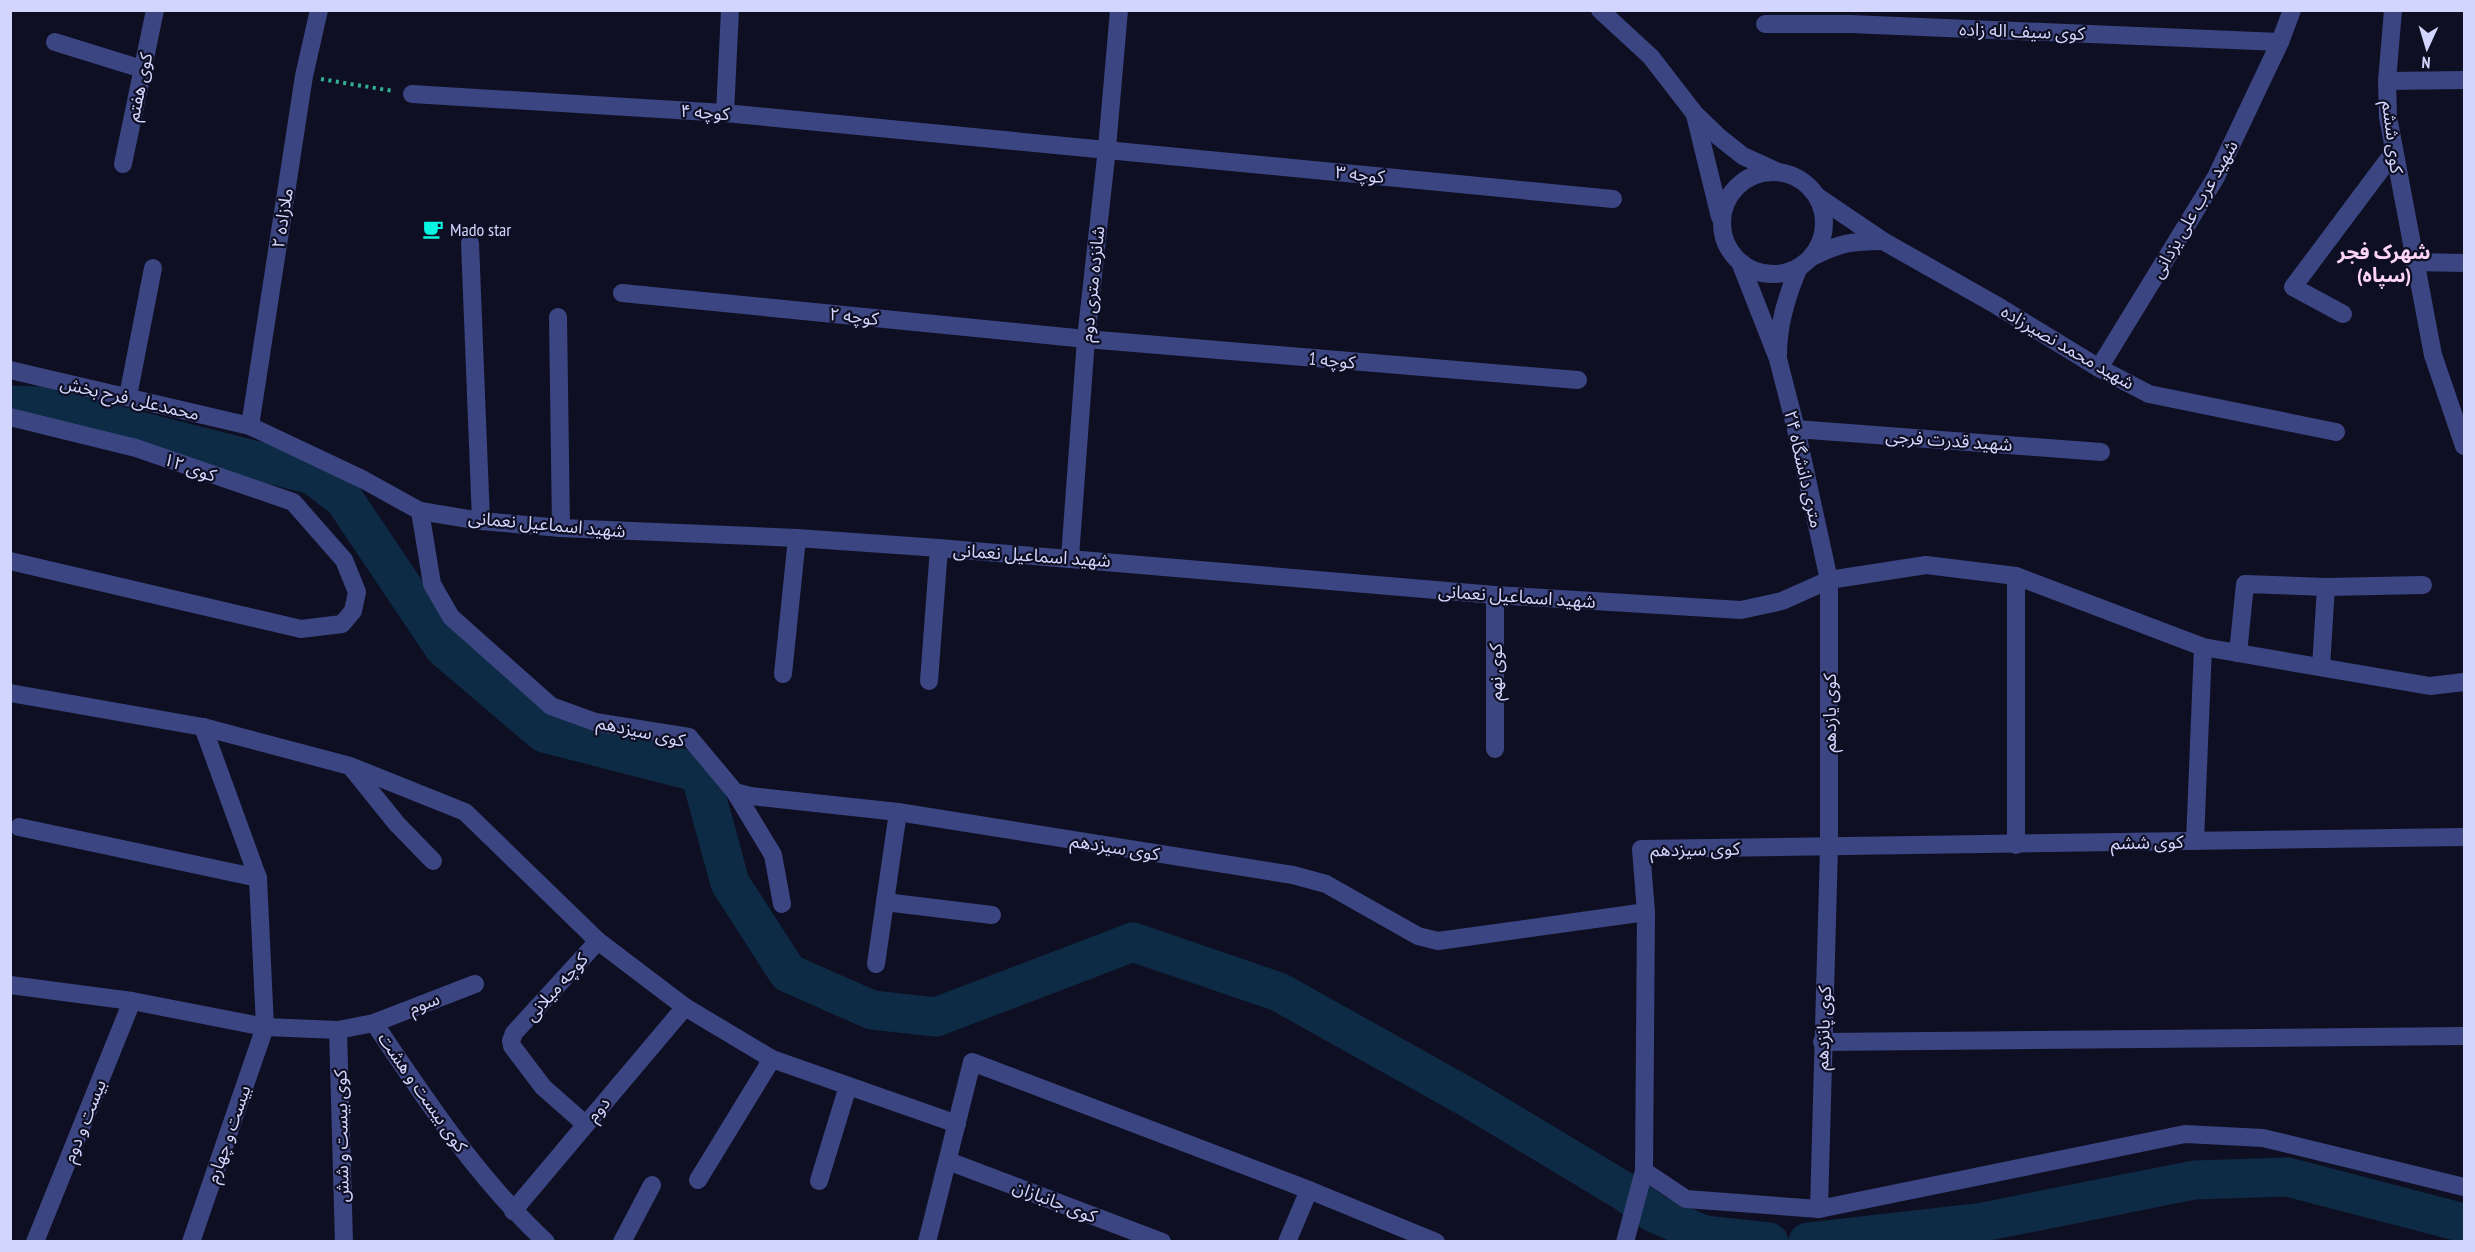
<svg xmlns="http://www.w3.org/2000/svg" width="2475" height="1252" font-family="'PT Sans Narrow','Noto Sans Arabic',sans-serif">
	<style>
		.lines { fill: none; stroke-linecap: round; stroke-linejoin: round }
		.river { stroke: #0d2b44; stroke-width: 39 }
		.path { stroke: #32b292; stroke-width: 4; stroke-dasharray: 3 4.5; stroke-linecap: butt }
		.minor { stroke: #3b4581; stroke-width: 18 }
		.labels { text-anchor: middle; dominant-baseline: central; stroke-width: 4.5; stroke-linejoin: round; paint-order: stroke }
		.street-label { font-size: 18px; fill: #d2d5fe; stroke: #0f0f23 }
		.poi-label { font-size: 18px; fill: #d2d5fe; stroke: #0f0f23; text-anchor: start }
		.neighbourhood-label { font-size: 20px; font-weight: bold; fill: #fed4f7; stroke: #0f0f23 }
	</style>
	<rect width="100%" height="100%" fill="#0f0f23"/>
	<g class="lines">
		<!-- river -->
		<g class="river">
			<polyline points="10,405 40,406 313,475 344,499 444,648 544,733 700,773 730,883 788,973 872,1010 936,1017 1133,942 1279,992 1472,1100 1625,1192 1654,1213 1704,1235 1769,1242"/>
			<polyline points="1808,1242 1983,1222 2194,1180 2288,1177 2464,1223"/>
		</g>
		<!-- path -->
		<polyline class="path" points="321,79 393,91"/>
		<!-- minor -->
		<g class="minor">
			<polyline points="1600,10 1651,57 1695,114 1719,137 1743,156 1776,171"/>
			<polyline points="2393,10 2387,81 2388,117 2433,355 2464,446"/>
			<polyline points="1765,24 1851,24 2280,42"/>
			<polyline points="55,42 142,69"/>
			<polyline points="2387,81 2464,80"/>
			<polyline points="412,94 725,113 1613,199"/>
			<polyline points="725,113 730,10"/>
			<polyline points="1695,115 1720,217"/>
			<polyline points="123,164 155,10"/>
			<circle cx="1773" cy="223" r="51"/>
			<polyline points="1818,197 1883,241 1996,305 2099,368 2149,394 2336,432"/>
			<polyline points="470,243 481,521"/>
			<path d="M1812,257C1840,243 1851,241 1883,241"/>
			<polyline points="1740,262 1778,359 1796,429 1829,580 1829,847 1819,1209"/>
			<polyline points="2414,262 2464,263"/>
			<polyline points="622,293 1086,339 1578,380"/>
			<polyline points="2343,314 2293,287 2394,152"/>
			<polyline points="558,317 561,528"/>
			<path d="M1778,354C1778,324 1787,295 1799,267"/>
			<polyline points="2099,368 2216,177 2280,42 2292,10"/>
			<polyline points="10,370 250,426 364,480 420,511 481,521 561,528 797,538 939,548 1495,595 1741,610 1782,601 1829,580 1926,565 2016,576 2203,647 2430,686 2464,682"/>
			<polyline points="128,396 153,268"/>
			<polyline points="10,417 136,448 293,502 344,560 357,592 353,611 342,624 301,629 10,561"/>
			<polyline points="250,426 304,76 319,10"/>
			<polyline points="1796,429 2101,452"/>
			<polyline points="420,511 432,584 451,617 551,706 595,722 689,737 735,792 750,796 898,812 1293,875 1326,884 1418,936 1438,941 1646,912 1641,849 2464,837"/>
			<polyline points="1070,557 1086,339 1107,148 1119,10"/>
			<polyline points="2016,576 2016,845"/>
			<polyline points="1495,595 1495,749"/>
			<polyline points="2238,653 2245,584 2326,587 2423,585"/>
			<polyline points="2321,667 2326,587"/>
			<polyline points="783,674 797,538"/>
			<polyline points="929,681 939,548"/>
			<polyline points="10,693 203,727 350,766 465,812 598,941 685,1007 772,1059 957,1124"/>
			<polyline points="351,767 397,824 433,861"/>
			<polyline points="735,792 773,855 782,904"/>
			<polyline points="19,827 258,878"/>
			<polyline points="2195,841 2203,647"/>
			<polyline points="885,902 992,915"/>
			<polyline points="876,964 898,812"/>
			<path d="M10,985L132,1001L265,1027L338,1030L374,1023C426,1100 477,1178 546,1242"/>
			<polyline points="374,1023 475,984"/>
			<polyline points="338,1030 344,1242"/>
			<polyline points="1822,1042 2464,1036"/>
			<polyline points="585,1124 543,1087 512,1046 511,1041 514,1033 598,941"/>
			<polyline points="948,1161 1162,1242"/>
			<polyline points="1644,1171 1686,1199 1819,1209 2185,1134 2263,1138 2464,1187"/>
			<polyline points="698,1180 772,1059"/>
			<polyline points="819,1181 848,1086"/>
			<polyline points="513,1211 685,1007"/>
			<polyline points="35,1242 132,1001"/>
			<polyline points="191,1242 265,1027 258,878 203,727"/>
			<polyline points="622,1242 652,1185"/>
			<polyline points="927,1242 972,1062 1309,1190 1436,1242"/>
			<polyline points="1287,1242 1309,1190"/>
			<polyline points="1625,1242 1644,1171 1646,912"/>
		</g>
	</g>
	<!-- icons -->
	<defs>
		<g id="cafe-bare" transform="scale(1.62)"><path d="M-5.5-4.5H6V0H3Q3 3.5 0 3.5H-2.5Q-5.5 3.5-5.5 0ZM3-3.2v2h1.7v-2ZM-6 4.5H4V6H-6Z" fill="#06f6e1" stroke="#0f0f23" stroke-width="2.5" paint-order="stroke"/></g>
	</defs>
	<g fill-rule="evenodd">
		<use href="#cafe-bare" x="433" y="229"/>
	</g>
	<g class="labels">
		<!-- street labels -->
		<g class="street-label">
			<text transform="translate(2022 31) rotate(2)">کوی سیف اله زاده</text>
			<text transform="translate(139 87) rotate(-78)">کوی هفتم</text>
			<text transform="translate(705 112) rotate(4)">کوچه ۴</text>
			<text transform="translate(2393 137) rotate(83)">کوی ششم</text>
			<text transform="translate(1360 174) rotate(6)">کوچه ۳</text>
			<text transform="translate(2194 209) rotate(-60)">شهید عرب علی یزدانی</text>
			<text transform="translate(282 218) rotate(-81)">ملازاده ۲</text>
			<text transform="translate(1092 284) rotate(-84)">شانزده متری دوم</text>
			<text transform="translate(854 316) rotate(6)">کوچه ۲</text>
			<text transform="translate(2068 347) rotate(30)">شهید محمد نصیرزاده</text>
			<text transform="translate(1332 360) rotate(5)">کوچه 1</text>
			<text transform="translate(130 398) rotate(13)">محمدعلی فرح بخش</text>
			<text transform="translate(1949 440) rotate(4)">شهید قدرت فرجی</text>
			<text transform="translate(190 467) rotate(19)">کوی ۱۲</text>
			<text transform="translate(1804 469) rotate(77)">۲۴ متری دانشگاه</text>
			<text transform="translate(547 524) rotate(5)">شهید اسماعیل نعمانی</text>
			<text transform="translate(1032 555) rotate(4)">شهید اسماعیل نعمانی</text>
			<text transform="translate(1517 596) rotate(4)">شهید اسماعیل نعمانی</text>
			<text transform="translate(1495 672) rotate(-90)">کوی نهم</text>
			<text transform="translate(1829 713) rotate(-90)">کوی یازدهم</text>
			<text transform="translate(641 731) rotate(12)">کوی سیزدهم</text>
			<text transform="translate(2147 842) rotate(-1)">کوی ششم</text>
			<text transform="translate(1115 847) rotate(9)">کوی سیزدهم</text>
			<text transform="translate(1695 849) rotate(-1)">کوی سیزدهم</text>
			<text transform="translate(556 987) rotate(-48)">کوچه میلانی</text>
			<text transform="translate(424 1003) rotate(-21)">سوم</text>
			<text transform="translate(1823 1028) rotate(-88)">کوی پانزدهم</text>
			<text transform="translate(423 1092) rotate(55)">کوی بیست و هشت</text>
			<text transform="translate(598 1109) rotate(-50)">دوم</text>
			<text transform="translate(84 1121) rotate(-68)">بیست و دوم</text>
			<text transform="translate(228 1134) rotate(-71)">بیست و چهارم</text>
			<text transform="translate(341 1136) rotate(-91)">کوی بیست و شش</text>
			<text transform="translate(1055 1201) rotate(21)">کوی جانبازان</text>
		</g>
		<!-- poi labels -->
		<g class="poi-label">
			<text x="450" y="229">Mado star</text>
		</g>
		<!-- neighbourhood labels -->
		<g class="neighbourhood-label">
			<text x="2384" y="252">شهرک فجر<tspan x="2384" dy="23">(سپاه)</tspan></text>
		</g>
	</g>
	<!-- border -->
	<rect width="2475" height="1252" fill="none" stroke="#d2d5fe" stroke-width="24"/>
	<!-- north arrow -->
	<g transform="translate(2427 48) rotate(184)" stroke="#0f0f23" stroke-width="4.5" paint-order="stroke">
	<path d="M0-4.5L10 22L0 15L-10 22Z" fill="#d2d5fe"/>
	<text y="-9" font-size="16" font-weight="bold" text-anchor="middle" fill="#d2d5fe">N</text>
	</g>
</svg>
